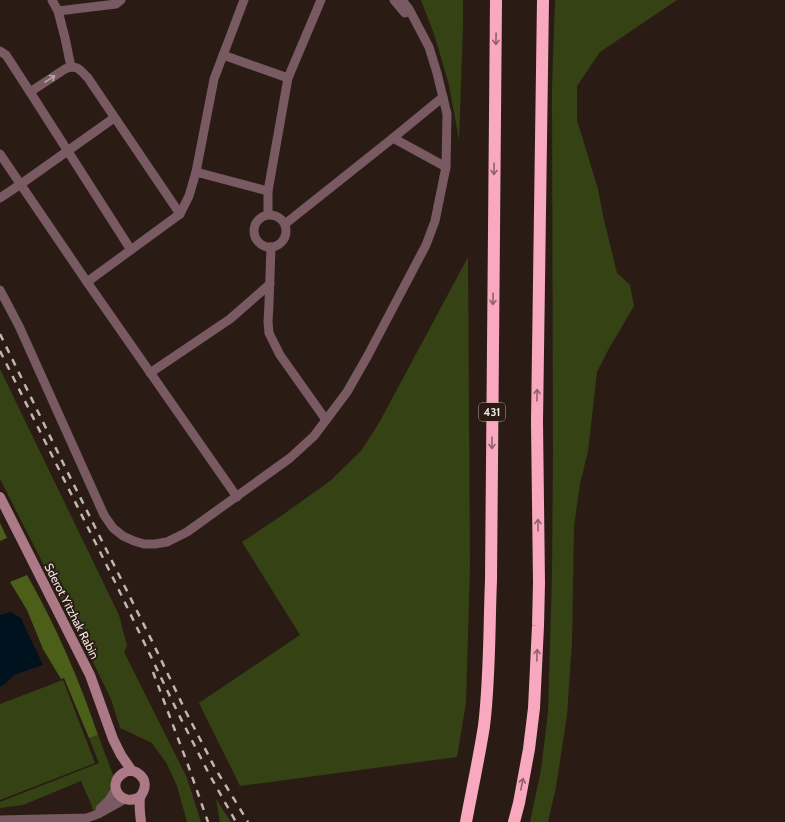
<svg xmlns="http://www.w3.org/2000/svg" width="785" height="822" font-family="Cabin,sans-serif">
	<style>
		.green { fill: #354213 }
		.forest { fill: #4c5f18 }
		.water { fill: #01121f }
		.lines { fill: none; stroke-linecap: round; stroke-linejoin: round }
		.street { stroke: #795962; stroke-width: 9 }
		.secondary { stroke: #ac7987; stroke-width: 10 }
		.highway { stroke: #f8a9bf; stroke-width: 12 }
		.rail { stroke: #c2b6b0; stroke-width: 2.5; stroke-dasharray: 7 7; stroke-linecap: butt }
		.oneway { stroke: #91626a }
		.oneway2 { stroke: #bca7a8 }
		.labels { text-anchor: middle; dominant-baseline: central; stroke-width: 4; stroke-linejoin: round; paint-order: stroke }
		.shield { fill: #2a1c15; stroke: #b6aaa4; stroke-width: 1 }
		.shield-label { font-size: 11px; font-weight: bold; fill: #f2e7e2 }
		.street-label { font-size: 12px; fill: #f2e7e2; stroke: #2a1c15 }
	</style>
	<rect width="100%" height="100%" fill="#2a1c15"/>
	<!-- green -->
	<g class="green">
		<polygon points="421,0 463,0 463,26 459,140 449,85 435,37"/>
		<polygon points="555,0 677,0 600,52 577,86 577,120 598,189 604,220 617,273 630,285 634,306 607,352 597,372 588,451 580,484 574,526 572,643 567,715 556,787 548,822 530,822 541,770 548,712 552,573 553,454 552,87"/>
		<polygon points="468,257 470,566 466,703 457,757 240,786 199,703 300,635 242,542 281,516 330,481 361,451 379,423"/>
		<polygon points="0,369 119,615 127,646 124,652 187,778 201,822 187,822 177,786 167,764 152,743 120,728 111,699 92,660 0,479"/>
		<polygon points="63,680 95,763 0,800 0,704"/>
		<polygon points="98,735 124,804 105,809 92,810 92,806 81,781 23,805 0,808 0,802 99,763 89,738"/>
		<polygon points="216,799 231,822 220,822"/>
	</g>
	<!-- forest -->
	<g class="forest">
		<polygon points="0,523 7,538 0,541"/>
		<path d="M27,575C56,626 79,679 98,735L89,738L64,678L61,679L43,649L27,610L10,582Z"/>
	</g>
	<!-- water -->
	<polygon class="water" points="11,612 21,618 43,665 14,675 5,684 0,687 0,615"/>
	<g class="lines">
		<!-- street -->
		<g class="street">
			<polyline points="52,0 58,11 65,38 71,67"/>
			<polyline points="394,0 405,13"/>
			<polyline points="58,11 116,4 121,0"/>
			<polyline points="0,51 6,55 30,92 131,250"/>
			<polyline points="223,55 288,78"/>
			<path d="M30,92L65,69C77,64 80,70 88,78L180,214"/>
			<polyline points="393,138 446,167"/>
			<polyline points="0,154 87,282 237,497"/>
			<polyline points="196,172 268,191"/>
			<polyline points="0,198 21,184 114,118"/>
			<polyline points="268,214 268,191 288,78 321,0"/>
			<circle cx="270" cy="231" r="16"/>
			<polyline points="285,224 393,138 443,97"/>
			<polyline points="271,247 269,304 268,322 269,333 280,355 326,420"/>
			<polyline points="87,282 180,214 189,196 196,172 214,79 244,0"/>
			<polyline points="0,290 19,326 104,515 113,528 123,536 134,541 144,544 155,544 167,542 187,532 290,458 314,436 347,392 367,357 426,245 435,221 446,167 447,114 437,73 429,47 409,9 402,0"/>
			<polyline points="150,373 230,319 270,284"/>
			<polyline points="100,809 109,800 116,789"/>
			<polyline points="0,820 87,818 98,814 125,799"/>
		</g>
		<!-- secondary -->
		<g class="secondary">
			<polyline points="0,497 90,675 113,739 121,755 132,771"/>
			<path d="M141,796C133,802 122,801 117,792C110,778 129,764 140,775C145,779 146,786 143,792C141,796 142,793 140,797C139,805 140,814 141,822"/>
		</g>
		<!-- highway -->
		<g class="highway">
			<path d="M466,822C472,790 479,758 484,726C490,678 489,628 491,580L496,0"/>
			<polyline points="514,822 519,803 529,749 534,708 538,626 539,583 537,422 543,0"/>
		</g>
		<!-- rail -->
		<g class="rail">
			<polyline points="0,334 65,467 153,643 186,712 215,768 248,822"/>
			<polyline points="0,351 115,582 179,715 208,772 236,822"/>
			<polyline points="153,672 188,765 208,822"/>
		</g>
	</g>
	<!-- one-way arrows -->
	<defs><path id="oneway-shaft" d="M-6 0H5M1.5-3L5.5 0L1.5 3" fill="none" stroke-width="1.6" stroke-linecap="round" stroke-linejoin="round"/></defs>
	<g class="oneway">
		<use href="#oneway-shaft" transform="translate(496 39) rotate(91)"/>
		<use href="#oneway-shaft" transform="translate(494 169) rotate(91)"/>
		<use href="#oneway-shaft" transform="translate(493 299) rotate(91)"/>
		<use href="#oneway-shaft" transform="translate(537 395) rotate(-89)"/>
		<use href="#oneway-shaft" transform="translate(492 443) rotate(91)"/>
		<use href="#oneway-shaft" transform="translate(538 525) rotate(-91)"/>
		<use href="#oneway-shaft" transform="translate(537 655) rotate(-88)"/>
		<use href="#oneway-shaft" transform="translate(522 784) rotate(-79)"/>
	</g>
	<use class="oneway2" href="#oneway-shaft" transform="translate(50 79) rotate(-32)"/>
	<g class="labels">
		<!-- shield labels -->
		<rect class="shield" x="479" y="403" width="26" height="18" rx="3"/>
		<g class="shield-label">
			<text x="492" y="412">431</text>
		</g>
		<!-- street labels -->
		<g class="street-label">
			<text transform="translate(72 611) rotate(63)">Sderot Yitzhak Rabin</text>
		</g>
	</g>
</svg>
